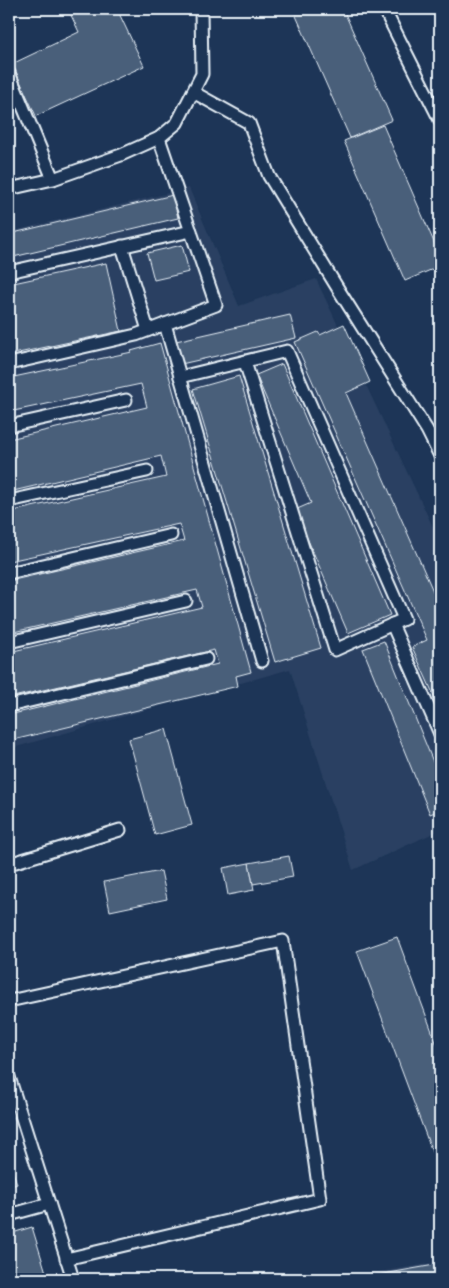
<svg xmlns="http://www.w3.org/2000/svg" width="449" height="1288" font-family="'Playpen Sans',sans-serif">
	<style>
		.built { fill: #2a4162 }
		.building { fill: #495e7a; stroke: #e8f1f8 }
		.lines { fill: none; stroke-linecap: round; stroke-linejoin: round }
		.lane-casing { stroke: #e8f1f8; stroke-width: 15 }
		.lane { stroke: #1d3557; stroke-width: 11 }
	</style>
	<rect width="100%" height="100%" fill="#1d3557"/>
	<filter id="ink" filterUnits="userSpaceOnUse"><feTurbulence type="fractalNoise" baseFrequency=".02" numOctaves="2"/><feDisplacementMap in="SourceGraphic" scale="10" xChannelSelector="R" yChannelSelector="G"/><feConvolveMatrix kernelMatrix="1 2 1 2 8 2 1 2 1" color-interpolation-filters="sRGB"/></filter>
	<g filter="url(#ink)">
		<!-- built -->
		<g class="built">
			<polygon points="189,188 239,306 316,279 440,542 440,830 353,870 290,669 9,749 9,232"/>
			<polygon points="440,1262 440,1279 335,1279"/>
		</g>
		<!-- building -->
		<g class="building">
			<polygon points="68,9 117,9 144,66 36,116 12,64 79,32"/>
			<polygon points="293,9 343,9 392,120 350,138"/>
			<polygon points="383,125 440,256 440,266 405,281 344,141"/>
			<polygon points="173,195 178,218 9,258 9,234"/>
			<polygon points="182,245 189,272 154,280 147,253"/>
			<polygon points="106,263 121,331 9,355 9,284"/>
			<polygon points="290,315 296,338 181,364 176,341"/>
			<polygon points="344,324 370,382 346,393 440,607 440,709 412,647 427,640 295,342 318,332 320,335"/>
			<polygon points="160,343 251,672 236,676 238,686 9,741 9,715 218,664 214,650 9,698 9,652 202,607 197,590 9,633 9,581 184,541 179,524 9,561 9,512 166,477 161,456 9,492 9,439 147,407 141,384 9,412 9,378 132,352 131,351"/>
			<polygon points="282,364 390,615 348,633 295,510 311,503 256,375"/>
			<polygon points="239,376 321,648 275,662 193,389"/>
			<polygon points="384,641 440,779 440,810 430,814 363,649"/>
			<polygon points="166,729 192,825 155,835 129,739"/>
			<polygon points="289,856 293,877 253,884 249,863"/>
			<polygon points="249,863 254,890 228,895 223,868"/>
			<polygon points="161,871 167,899 110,911 104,882"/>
			<polygon points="397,937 440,1053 440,1173 357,951"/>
			<polygon points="9,1159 17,1184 9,1187"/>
			<polygon points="32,1227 48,1279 9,1279 9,1234"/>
			<polygon points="440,1264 440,1279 355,1279"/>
		</g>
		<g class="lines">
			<!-- lane casing -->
			<g class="lane-casing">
				<g id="lane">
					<polyline points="384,9 440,120"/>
					<polyline points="9,73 53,179"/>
					<polyline points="193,92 249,123 269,176 340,292 427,430 440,456"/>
					<polyline points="9,189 53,179 121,155 159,138 177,123 202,74 201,9"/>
					<polyline points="122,246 148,330"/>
					<polyline points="9,272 191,231"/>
					<polyline points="165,324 262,661"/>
					<polyline points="9,364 136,335 216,305 159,138"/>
					<polyline points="180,377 287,351 404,619 335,650 245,362"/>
					<polyline points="9,426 126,400"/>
					<polyline points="9,501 147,471"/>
					<polyline points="9,573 171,535"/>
					<polyline points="392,624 440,734"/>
					<polyline points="9,642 186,601"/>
					<polyline points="9,706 206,659"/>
					<polyline points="9,864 120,830"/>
					<polyline points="9,1001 283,941 320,1199 66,1259"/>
					<polyline points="9,1077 73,1279"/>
					<polyline points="9,1215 49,1204"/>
				</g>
			</g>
			<!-- lane -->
			<use href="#lane" class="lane"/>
		</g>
	</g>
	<!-- margin -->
	<rect width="449" height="1288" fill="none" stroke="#1d3557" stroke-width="30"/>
	<rect x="15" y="15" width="419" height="1258" fill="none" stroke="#e8f1f8" stroke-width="2" filter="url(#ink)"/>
</svg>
